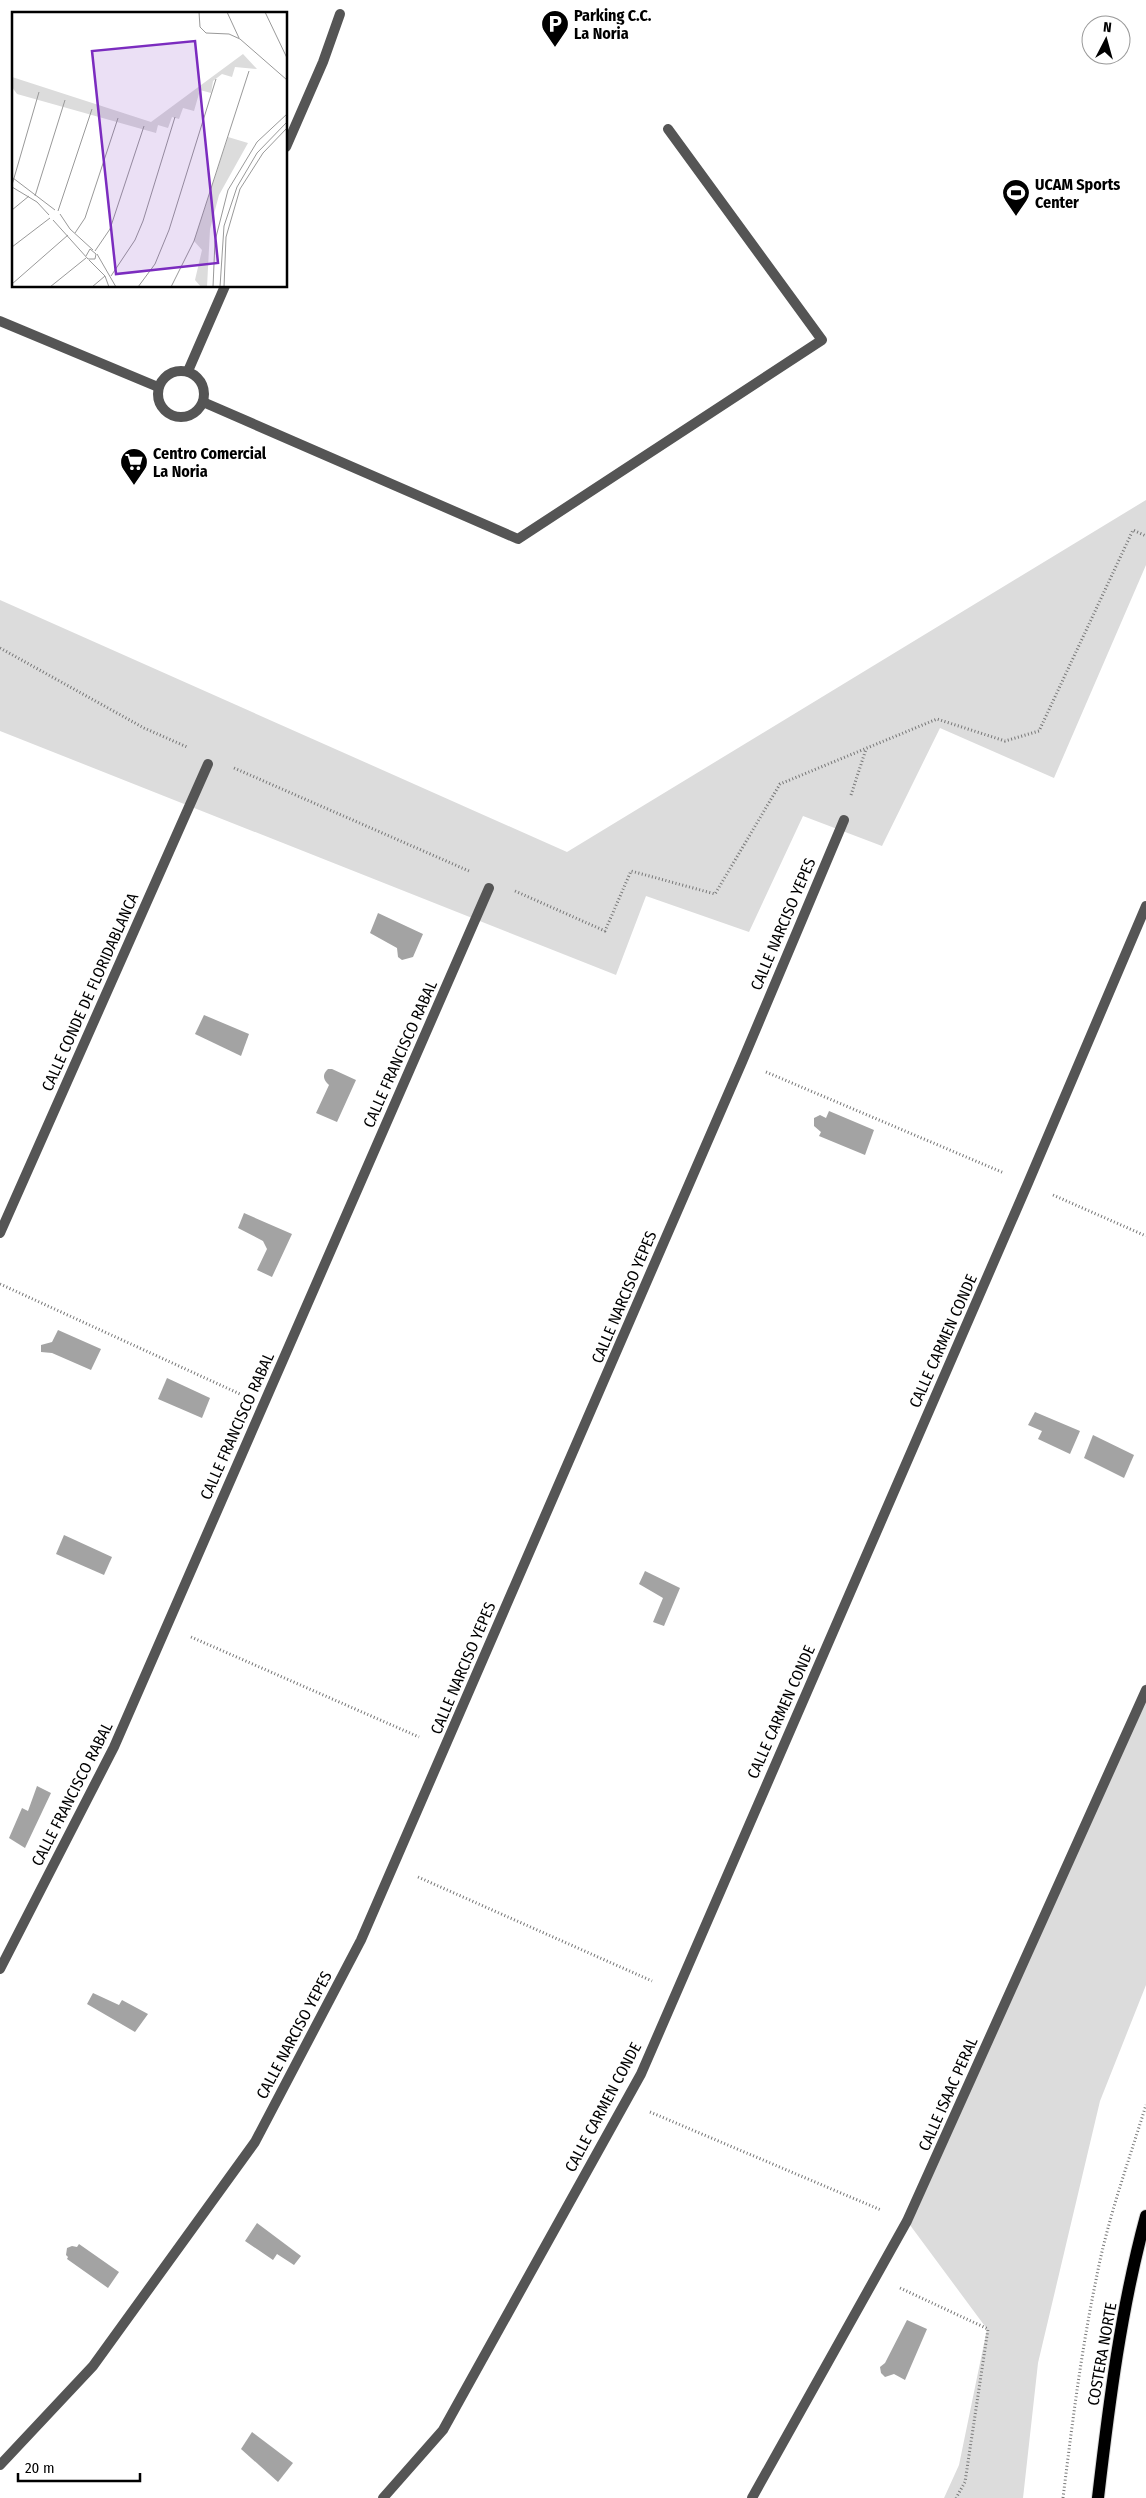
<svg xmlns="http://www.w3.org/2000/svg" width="1146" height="2498" viewBox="0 0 1146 2498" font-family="'Fira Sans Condensed',sans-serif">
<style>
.green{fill:#dcdcdc}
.water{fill:#a3a3a3}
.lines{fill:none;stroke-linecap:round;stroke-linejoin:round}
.primary-casing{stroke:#dbdbdb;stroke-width:14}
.path{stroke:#777;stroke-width:3;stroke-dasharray:1 2.5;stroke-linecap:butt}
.street{stroke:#555;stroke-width:10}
.primary{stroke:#000;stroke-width:12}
.labels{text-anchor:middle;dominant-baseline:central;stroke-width:4;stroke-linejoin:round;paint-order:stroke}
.poi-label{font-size:16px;font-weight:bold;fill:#000;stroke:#fff;text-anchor:start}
.street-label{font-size:16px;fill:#000;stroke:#fff}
.inset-road{fill:none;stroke:#999;stroke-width:1}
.view{fill:#7b2cbf;fill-opacity:0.15;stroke:#7b2cbf;stroke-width:2.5}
.inset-edge{fill:none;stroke:#000;stroke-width:2.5}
</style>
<rect width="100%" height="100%" fill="#fff"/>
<g class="green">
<polygon points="1146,500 1146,565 1054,778 940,728 882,846 803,816 749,932 646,896 616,975 0,731 0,600 567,852"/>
<polygon points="1146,1683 1146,1985 1100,2101 1038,2363 1023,2498 944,2498 959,2465 987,2329 907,2221"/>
</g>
<g class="water">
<polygon points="378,913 423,934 413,957 402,960 398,957 397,948 370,933"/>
<polygon points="204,1015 249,1034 241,1056 195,1034"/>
<path d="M328,1069H332L356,1080L337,1122L316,1113L329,1085C323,1080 322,1074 328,1069Z"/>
<polygon points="829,1111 874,1130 865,1155 819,1136 821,1132 814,1126 814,1118 820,1115 826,1118"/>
<polygon points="244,1213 292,1234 272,1277 257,1270 267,1249 263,1241 238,1228"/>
<polygon points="58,1330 101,1349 91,1370 52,1353 41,1352 41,1345 52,1342"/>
<polygon points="167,1378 210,1398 202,1418 158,1399"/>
<polygon points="1035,1412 1080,1431 1070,1454 1038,1439 1042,1431 1028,1425"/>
<polygon points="1093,1435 1134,1455 1124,1478 1084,1458"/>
<polygon points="64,1535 112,1557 104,1575 56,1554"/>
<polygon points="645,1571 680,1588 664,1626 653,1622 663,1598 639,1584"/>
<polygon points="37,1786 51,1793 25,1848 9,1838 22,1808 28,1811"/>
<polygon points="93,1993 119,2005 122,2000 148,2014 135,2032 87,2004"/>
<polygon points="257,2223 301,2256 294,2265 277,2254 273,2260 245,2241"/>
<polygon points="79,2244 119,2272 108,2288 67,2259 68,2257 66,2255 67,2248 72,2246 77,2247"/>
<polygon points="907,2320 927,2329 905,2380 894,2374 885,2377 881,2373 880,2367 885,2363"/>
<polygon points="252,2432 293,2463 278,2482 241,2449"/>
</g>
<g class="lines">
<defs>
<path id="primary" d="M1098,2498C1109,2403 1121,2308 1146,2216"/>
</defs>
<use href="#primary" class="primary-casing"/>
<g class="path">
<polyline points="0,648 144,728 187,747"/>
<polyline points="234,768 469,871"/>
<polyline points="851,795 866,749"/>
<polyline points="515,891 605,931 631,871 715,894 780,784 937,719 1005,741 1039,731 1133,530 1146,536"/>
<polyline points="766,1072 1004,1173"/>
<polyline points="1053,1195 1146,1236"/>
<polyline points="0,1284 240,1394"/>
<polyline points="191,1637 419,1737"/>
<polyline points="418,1877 652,1981"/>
<polyline points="650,2112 881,2210"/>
<polyline points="900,2288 988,2329 965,2482 956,2498"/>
<path d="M1063,2498C1072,2425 1081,2352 1096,2280C1107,2221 1128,2163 1146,2105"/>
</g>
<g class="street">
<polyline points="286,147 323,62 340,14"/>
<polyline points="0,321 158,387"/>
<circle cx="181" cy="394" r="23"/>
<polyline points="188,371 225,286"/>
<polyline points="203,402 518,539 822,340 668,129"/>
<polyline points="0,1233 208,764"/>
<polyline points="0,1969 114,1747 489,888"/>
<polyline points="0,2465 93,2366 255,2142 361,1940 742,1062 844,820"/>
<polyline points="383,2498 443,2430 641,2074 1028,1183 1146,906"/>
<polyline points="752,2498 907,2221 1146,1690"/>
</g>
<use href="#primary" class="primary"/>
</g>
<defs>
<symbol id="parking-pin" viewBox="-11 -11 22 30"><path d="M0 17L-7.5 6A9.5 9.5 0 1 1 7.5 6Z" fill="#000" stroke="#fff"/><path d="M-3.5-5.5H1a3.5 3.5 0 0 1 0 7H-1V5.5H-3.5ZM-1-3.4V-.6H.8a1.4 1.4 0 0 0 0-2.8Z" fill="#fff"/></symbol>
<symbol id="stadium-pin" viewBox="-11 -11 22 30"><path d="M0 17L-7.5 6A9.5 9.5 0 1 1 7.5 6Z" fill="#000" stroke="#fff"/><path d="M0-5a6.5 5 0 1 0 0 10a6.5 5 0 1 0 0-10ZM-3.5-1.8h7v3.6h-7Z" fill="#fff"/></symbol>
<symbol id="supermarket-pin" viewBox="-11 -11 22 30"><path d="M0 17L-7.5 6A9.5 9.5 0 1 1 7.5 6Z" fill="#000" stroke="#fff"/><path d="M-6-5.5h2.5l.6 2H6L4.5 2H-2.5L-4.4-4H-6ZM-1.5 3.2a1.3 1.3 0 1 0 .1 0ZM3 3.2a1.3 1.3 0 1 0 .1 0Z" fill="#fff"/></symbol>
</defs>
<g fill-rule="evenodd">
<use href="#parking-pin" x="539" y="8" width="32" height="43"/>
<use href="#stadium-pin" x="1000" y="177" width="32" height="43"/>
<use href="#supermarket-pin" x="118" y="446" width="32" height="43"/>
</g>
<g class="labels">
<g class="poi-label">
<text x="574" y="15">Parking C.C.<tspan x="574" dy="18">La Noria</tspan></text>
<text x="1035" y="184">UCAM Sports<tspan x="1035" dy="18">Center</tspan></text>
<text x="153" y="453">Centro Comercial<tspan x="153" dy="18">La Noria</tspan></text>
</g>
<g class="street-label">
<text transform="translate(783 924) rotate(-67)">CALLE NARCISO YEPES</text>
<text transform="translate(90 992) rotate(-66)">CALLE CONDE DE FLORIDABLANCA</text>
<text transform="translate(400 1054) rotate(-66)">CALLE FRANCISCO RABAL</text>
<text transform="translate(624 1297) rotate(-67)">CALLE NARCISO YEPES</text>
<text transform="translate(943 1341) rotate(-66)">CALLE CARMEN CONDE</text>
<text transform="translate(237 1426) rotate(-66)">CALLE FRANCISCO RABAL</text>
<text transform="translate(463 1668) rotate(-67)">CALLE NARCISO YEPES</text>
<text transform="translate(781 1712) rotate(-66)">CALLE CARMEN CONDE</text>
<text transform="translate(72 1794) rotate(-63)">CALLE FRANCISCO RABAL</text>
<text transform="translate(294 2035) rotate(-62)">CALLE NARCISO YEPES</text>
<text transform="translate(948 2094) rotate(-66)">CALLE ISAAC PERAL</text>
<text transform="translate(603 2107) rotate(-62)">CALLE CARMEN CONDE</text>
<text transform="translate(1102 2354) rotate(-80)">COSTERA NORTE</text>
</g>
</g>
<g transform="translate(12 12)">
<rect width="275" height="275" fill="#fff"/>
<path d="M231,42L245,57L223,55L220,65L210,62L201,69L199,81L188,78L182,99L171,96L167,107L160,105L156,116L146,113L144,121L5,82L0,75V65L139,110ZM216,125L236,131L207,183L198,217L195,275H189L183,268L190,238L182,229Z" fill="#dcdcdc"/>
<path class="inset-road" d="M187,0L188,15L194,21L217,22L228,27L275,68M215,0L227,26M253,0L275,46M1,166L43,198M0,173L27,80M0,175L25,190L37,203M23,184L53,88M0,198L17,184M46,199L80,97M48,202L58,217L81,238M41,208L76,247H83L84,242L78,237L74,244M63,221L73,206L106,106M0,235L38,206M83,239L98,217L132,114M85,242L104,275M77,248L93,264L97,275M99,264L123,228L131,209L163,105M0,272L56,223M38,275L74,246M80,275L93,264M126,275L143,252L157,218L204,67M159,275L182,229L237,59M201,275L203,229L216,178L245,130L275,102M208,275L212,214L225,175L245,141L275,110M212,275L214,225L228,177L251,141L275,116"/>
<path class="view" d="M183,29L206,251L104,262L80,39Z"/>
<rect width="275" height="275" class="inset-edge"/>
</g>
<g transform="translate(1106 40) rotate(6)"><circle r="24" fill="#ffffff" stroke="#999999"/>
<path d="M0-4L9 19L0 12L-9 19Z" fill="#000000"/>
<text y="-8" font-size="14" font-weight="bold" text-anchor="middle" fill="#000000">N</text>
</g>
<path d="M18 2473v8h122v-8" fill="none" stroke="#000000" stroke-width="2.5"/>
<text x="25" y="2473" font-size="15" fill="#000000" stroke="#ffffff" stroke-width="4" paint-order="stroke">20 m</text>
</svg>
